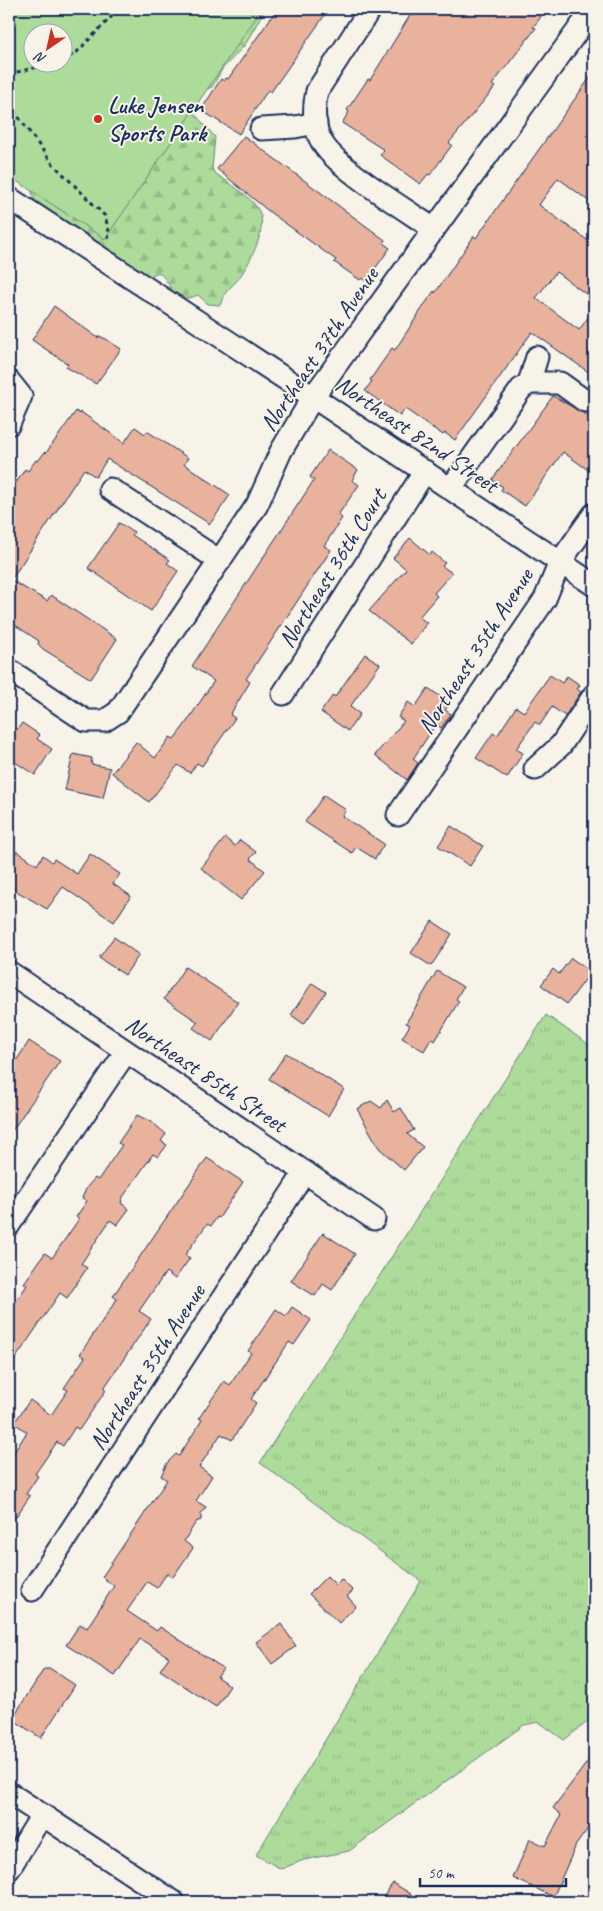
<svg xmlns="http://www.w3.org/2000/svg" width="603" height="1911" viewBox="0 0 603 1911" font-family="Caveat,sans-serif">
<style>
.grass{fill:url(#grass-tufts);stroke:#64857c}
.forest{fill:url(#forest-firs);stroke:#64857c;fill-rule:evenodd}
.park{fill:#addb9a;stroke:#64857c;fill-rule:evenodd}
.building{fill:#e8b29c;stroke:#1b2f5e}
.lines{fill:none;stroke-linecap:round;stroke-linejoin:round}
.minor-casing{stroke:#1b2f5e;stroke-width:25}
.path{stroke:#1b2f5e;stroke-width:3;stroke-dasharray:4 4;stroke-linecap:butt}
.minor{stroke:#f7f3e8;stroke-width:21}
.poi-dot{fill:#c8321e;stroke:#f7f3e8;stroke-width:2}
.labels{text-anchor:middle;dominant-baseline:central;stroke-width:4;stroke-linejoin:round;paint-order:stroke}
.poi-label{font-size:24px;font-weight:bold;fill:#1b2f5e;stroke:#f7f3e8;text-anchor:start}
.street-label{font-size:24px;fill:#1b2f5e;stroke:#f7f3e8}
</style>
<defs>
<pattern id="grass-tufts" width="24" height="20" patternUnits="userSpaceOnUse" patternTransform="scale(1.25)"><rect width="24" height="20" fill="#addb9a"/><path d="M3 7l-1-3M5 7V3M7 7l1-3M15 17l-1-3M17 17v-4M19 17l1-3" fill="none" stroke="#94bc87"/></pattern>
<pattern id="forest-firs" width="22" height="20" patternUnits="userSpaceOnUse" patternTransform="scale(1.25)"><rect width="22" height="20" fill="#addb9a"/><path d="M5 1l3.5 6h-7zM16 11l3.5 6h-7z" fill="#94bc87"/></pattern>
</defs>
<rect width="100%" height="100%" fill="#f7f3e8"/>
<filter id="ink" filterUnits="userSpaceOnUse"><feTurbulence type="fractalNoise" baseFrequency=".02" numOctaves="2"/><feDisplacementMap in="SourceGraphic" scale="10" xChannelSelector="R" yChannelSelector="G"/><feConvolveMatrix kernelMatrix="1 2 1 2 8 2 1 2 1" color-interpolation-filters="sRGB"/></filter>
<g filter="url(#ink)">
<polygon class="grass" points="546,1015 594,1048 594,1717 564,1740 539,1722 524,1725 349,1851 304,1860 281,1869 256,1855 421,1581 260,1463"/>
<path class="forest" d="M9,9H265L245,45L223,68L212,87L202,91L190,103L193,112L215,137L212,169L216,174C229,183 252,197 259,211C268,228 251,260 241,275C237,282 231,286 226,292C223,297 224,301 220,305L208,304L198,295C170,307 174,283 158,272L149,277L37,207L31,189ZM32,32H62V62H32Z"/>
<path class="park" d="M9,9H262L105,239L9,176ZM32,32H62V62H32Z"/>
<g class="building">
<polygon points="277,9 329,9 271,92 268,90 239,134 204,112 206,109 203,107 221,79 224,81 226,78 228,79"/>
<polygon points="414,9 530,9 541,17 533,27 536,28 492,85 495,87 449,143 452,145 430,175 428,174 420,184 380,155 384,150 342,123 349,112 347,110 368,79 370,80"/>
<polygon points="594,72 594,205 558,178 539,205 594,245 594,300 556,272 536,298 579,330 594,309 594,376 532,332 455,440 445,433 443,435 405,409 400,416 365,391 372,381 370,380 392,348 395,350 425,304 434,291 435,293 474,236 476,238"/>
<polygon points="244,136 385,240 383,243 390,248 366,281 362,278 360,280 334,262 336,260 271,213 217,169"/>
<polygon points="54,306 98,338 99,336 106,339 121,349 96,384 66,367 68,364 32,340"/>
<polygon points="553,396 594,419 594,461 588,470 563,452 525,506 501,490 503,487 492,480"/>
<polygon points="76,411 80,414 81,412 124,443 135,427 145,434 147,431 188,458 184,464 230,495 210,524 107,459 96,477 84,469 11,580 47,601 51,595 117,639 91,679 43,649 38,644 39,641 9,621 9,494 25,469 28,471 36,460 38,461 45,452 46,453"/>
<polygon points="328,450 358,470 352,480 359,485 338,515 342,518 324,546 331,550 246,679 250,682 230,715 235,718 202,766 197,763 190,773 178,765 149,802 112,773 136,742 155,758 170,737 174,739 184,726 214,681 192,666 314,480 310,477"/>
<polygon points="119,523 134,532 132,535 170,560 167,563 178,571 151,611 88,568"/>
<polygon points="410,538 430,555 432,552 445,563 442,566 452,573 434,593 437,596 419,617 427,623 411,644 369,611 406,569 393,558"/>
<polygon points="365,654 380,664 350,707 360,714 348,731 321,712 333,695 335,697"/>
<polygon points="550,675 562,683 567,676 580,685 577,689 581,692 565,716 552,707 540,725 535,722 516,749 523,753 507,778 476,758 493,733 497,736 516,707 524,712"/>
<polygon points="428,688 450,703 445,710 451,714 441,728 436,724 413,759 418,763 407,780 375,755 404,721 398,717 408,702 415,707"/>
<polygon points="22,723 40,735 37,739 52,749 35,775 9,758 9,724 17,730"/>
<polygon points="73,754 92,758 91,764 110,768 103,798 65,790"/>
<polygon points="324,795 346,810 342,816 384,844 375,859 356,847 352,853 305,822"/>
<polygon points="451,826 483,846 470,866 438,846"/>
<polygon points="225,838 235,846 240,840 256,852 250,859 265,871 241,900 201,868"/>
<polygon points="17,851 37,865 43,855 52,862 54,859 77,874 90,854 120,874 113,884 131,896 114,922 63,887 47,909 13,889 15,887 9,882 9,863"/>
<polygon points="432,921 452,934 431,966 411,953"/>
<polygon points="114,937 139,955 125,975 99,958"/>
<polygon points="571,958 591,972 567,1004 541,985 553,969 559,974"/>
<polygon points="185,967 238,1002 212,1041 193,1028 198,1022 164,999"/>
<polygon points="437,971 463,987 456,999 459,1001 435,1041 431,1039 424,1051 402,1038 410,1025 406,1023"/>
<polygon points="312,983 326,992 304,1024 291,1015"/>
<polygon points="29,1041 60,1061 9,1135 9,1072"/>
<polygon points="286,1053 344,1089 328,1116 269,1079"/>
<polygon points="387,1100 394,1112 401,1108 414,1130 407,1134 423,1147 404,1170 379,1148 357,1109 371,1101 381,1108"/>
<polygon points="137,1115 153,1123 166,1134 161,1141 167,1145 158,1157 153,1154 123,1197 121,1203 129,1209 117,1225 110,1220 81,1264 87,1268 67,1298 60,1293 9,1368 9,1312 27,1285 24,1283 45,1253 52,1258 79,1219 76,1217 87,1201 82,1198 87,1187 95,1178 98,1180 122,1145 118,1143"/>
<polygon points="207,1158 243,1182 219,1218 217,1217 211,1226 207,1224 185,1255 190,1258 175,1279 166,1272 139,1311 151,1319 104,1388 106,1390 79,1430 75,1427 63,1446 57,1442 35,1474 38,1476 26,1494 30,1496 9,1527 9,1460 27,1432 14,1423 30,1400 51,1415 68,1390 64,1388 85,1357 80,1354 117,1299 113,1296"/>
<polygon points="323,1233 355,1254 332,1290 323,1284 315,1296 291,1281"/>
<polygon points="292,1307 311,1320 294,1345 289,1342 251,1399 256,1403 232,1440 221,1434 199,1467 212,1476 196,1501 206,1507 201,1514 201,1520 196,1522 184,1541 193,1548 173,1577 167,1573 157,1588 147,1582 127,1611 157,1631 160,1627 223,1668 217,1677 230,1686 216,1707 160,1670 169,1657 140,1639 115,1676 66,1645 80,1624 87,1628 114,1586 102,1577 167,1480 161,1476 167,1463 176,1454 179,1456 202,1420 199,1418 224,1381 230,1385 251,1353 248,1351 276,1309 286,1316"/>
<polygon points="327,1576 336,1585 341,1579 353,1591 347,1596 356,1606 339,1623 309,1594"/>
<polygon points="281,1624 296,1646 272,1664 256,1642"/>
<polygon points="44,1669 51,1669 75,1685 41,1738 12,1719"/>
<polygon points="594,1753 594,1820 576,1845 555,1893 552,1896 513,1878 530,1839 545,1846 561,1815 553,1808"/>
<polygon points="393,1883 424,1902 380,1902"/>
</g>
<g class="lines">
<defs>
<g id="minor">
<path d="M370,9L317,91C313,109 313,128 323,144C340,170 406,210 434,229"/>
<polyline points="261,129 295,127 316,123"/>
<polyline points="9,198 313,397 594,585"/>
<polyline points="537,357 529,383 560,383 585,401"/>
<polyline points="9,381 21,396 9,424"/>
<polyline points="451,488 521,389 529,383"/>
<polyline points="110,489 220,561"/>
<polyline points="9,670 86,721 104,721 118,712 257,505 281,451 313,397 591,12"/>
<polyline points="283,694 425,471"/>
<polyline points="535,769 561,745 594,695"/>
<polyline points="398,815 545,599 560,562 594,514"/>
<polyline points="9,972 374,1219"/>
<polyline points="9,1225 126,1052"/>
<polyline points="32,1590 305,1172"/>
<polyline points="9,1793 174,1902"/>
<polyline points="9,1869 42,1815"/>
</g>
</defs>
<use href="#minor" class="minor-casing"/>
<g class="path">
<polyline points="62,60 76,53 119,9"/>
<polyline points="9,74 59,62"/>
<polyline points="9,104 52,163 105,216 109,232 108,239"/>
</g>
<use href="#minor" class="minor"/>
</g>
</g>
<circle class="poi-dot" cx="98" cy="119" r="5"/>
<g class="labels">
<g class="poi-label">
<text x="108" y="105">Luke Jensen<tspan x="108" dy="28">Sports Park</tspan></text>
</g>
<g class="street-label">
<text transform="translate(319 349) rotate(-56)">Northeast 37th Avenue</text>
<text transform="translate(417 434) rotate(34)">Northeast 82nd Street</text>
<text transform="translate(332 568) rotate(-58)">Northeast 36th Court</text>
<text transform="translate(475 651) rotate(-57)">Northeast 35th Avenue</text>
<text transform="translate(206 1074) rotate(34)">Northeast 85th Street</text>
<text transform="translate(147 1367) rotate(-57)">Northeast 35th Avenue</text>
</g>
</g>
<rect width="603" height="1911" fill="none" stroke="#f7f3e8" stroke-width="30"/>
<rect x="15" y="15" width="573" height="1881" fill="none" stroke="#1b2f5e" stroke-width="2" filter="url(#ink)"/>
<g transform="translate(48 48) rotate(214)"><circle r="24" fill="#f7f3e8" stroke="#9fa5b1"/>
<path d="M0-4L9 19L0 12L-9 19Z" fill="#c8321e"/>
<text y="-8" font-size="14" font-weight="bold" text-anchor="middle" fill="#1b2f5e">N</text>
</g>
<path d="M420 1878v8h146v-8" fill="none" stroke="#1b2f5e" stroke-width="2.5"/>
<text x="428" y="1878" font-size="15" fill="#1b2f5e" stroke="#f7f3e8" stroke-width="4" paint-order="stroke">50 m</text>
</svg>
